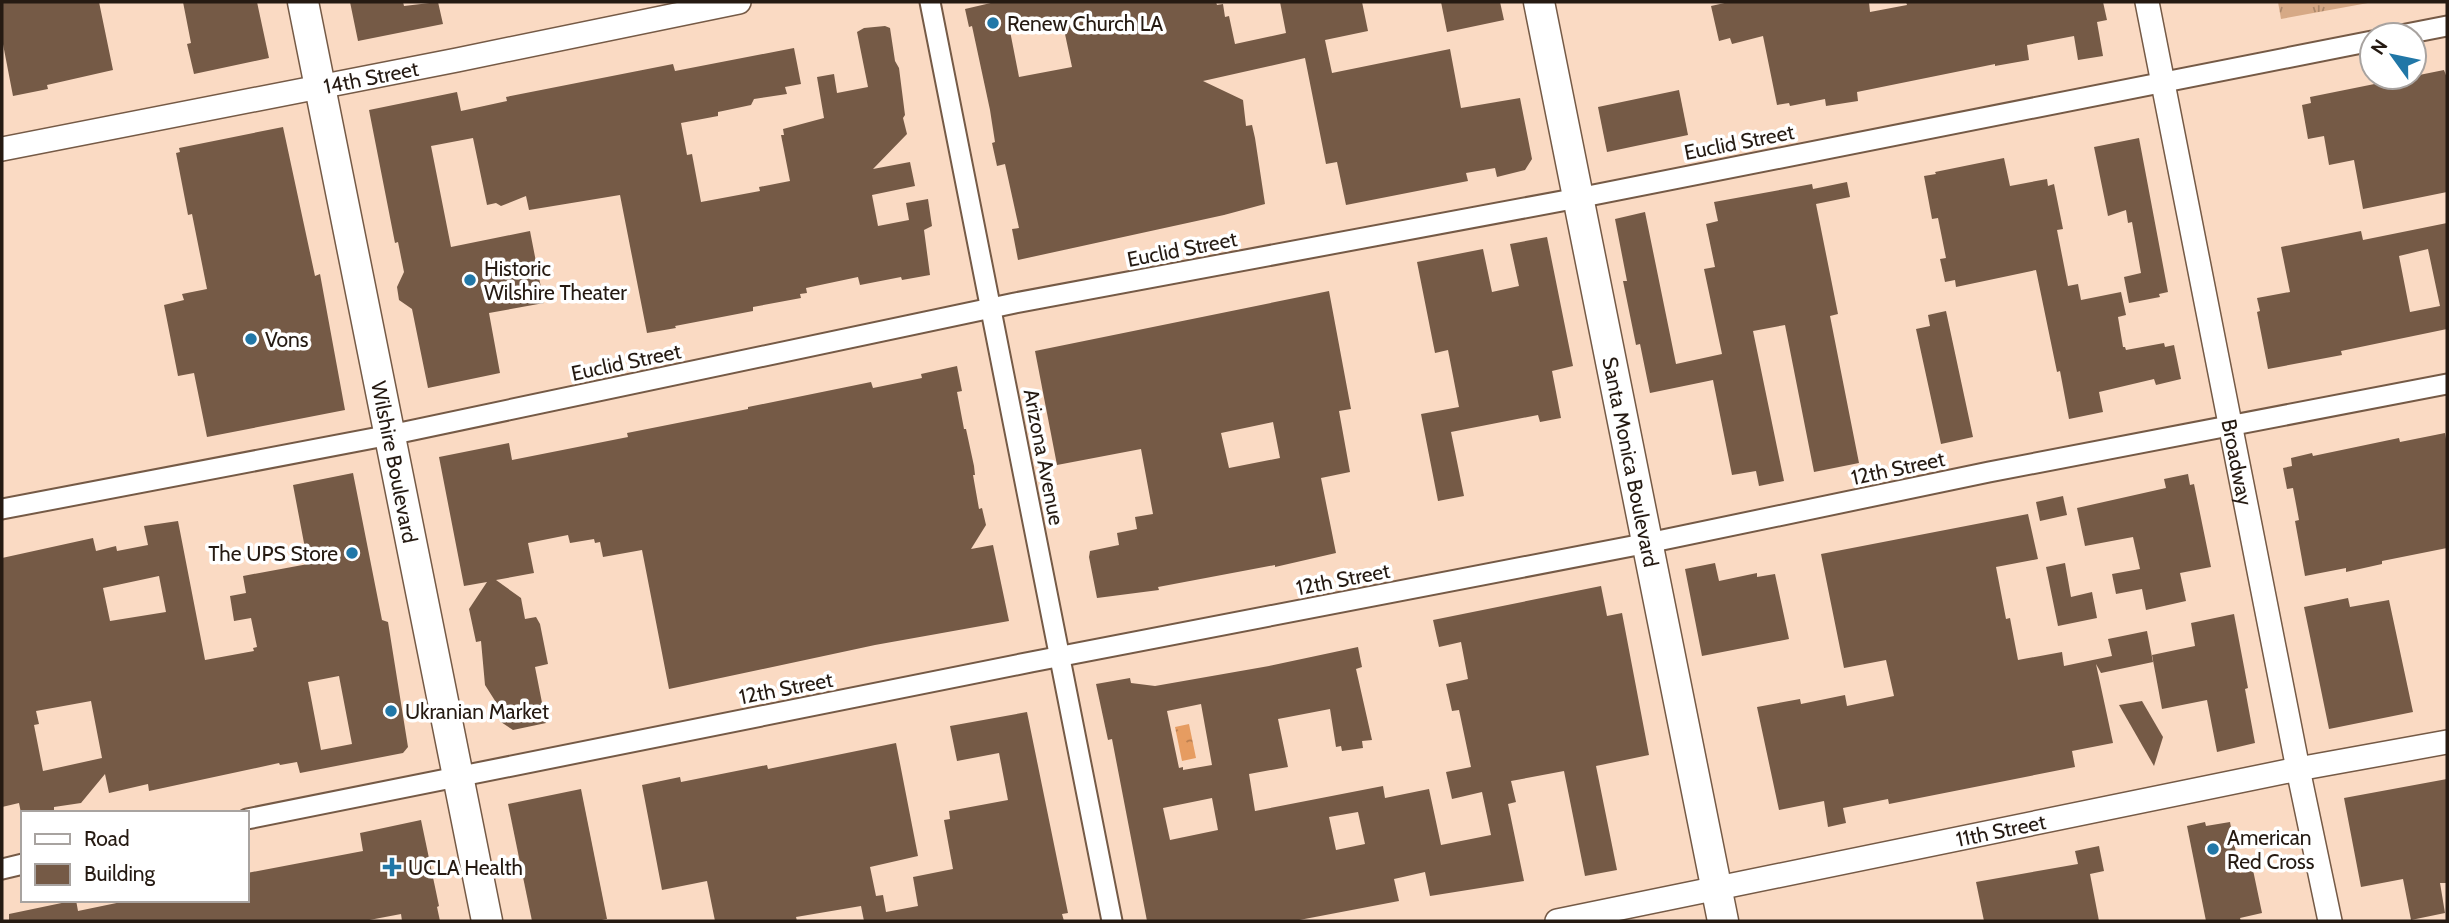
<svg xmlns="http://www.w3.org/2000/svg" width="2449" height="923" viewBox="0 0 2449 923" font-family="Cabin,sans-serif">
<style>
.park{fill:url(#park-tufts)}
.water{fill:url(#water-ripples)}
.building{fill:#755a46;fill-rule:evenodd}
.lines{fill:none;stroke-linecap:round;stroke-linejoin:round}
.minor-casing{stroke:#755a46;stroke-width:23}
.tertiary-casing{stroke:#755a46;stroke-width:26}
.primary-casing{stroke:#755a46;stroke-width:33}
.minor{stroke:#fff;stroke-width:19}
.tertiary{stroke:#fff;stroke-width:23}
.primary{stroke:#fff;stroke-width:30}
.poi-dot{fill:#2177a7;stroke:#fff;stroke-width:2.5}
.labels{text-anchor:middle;dominant-baseline:central;stroke-width:7;stroke-linejoin:round;paint-order:stroke}
.poi-label{font-size:21px;fill:#251a12;stroke:#fff;text-anchor:start}
.street-label{font-size:21px;fill:#251a12;stroke:#fff}
</style>
<defs>
<pattern id="park-tufts" width="24" height="20" patternUnits="userSpaceOnUse" patternTransform="scale(1.75)"><rect width="24" height="20" fill="#d6a986"/><path d="M3 7l-1-3M5 7V3M7 7l1-3M15 17l-1-3M17 17v-4M19 17l1-3" fill="none" stroke="#ad896c"/></pattern>
<pattern id="water-ripples" width="26" height="14" patternUnits="userSpaceOnUse" patternTransform="scale(1.75)"><rect width="26" height="14" fill="#e69c61"/><path d="M2 4q2-2 4 0t4 0M15 11q2-2 4 0t4 0" fill="none" stroke="#ba7e4f"/></pattern>
</defs>
<rect width="100%" height="100%" fill="#fadac3"/>
<polygon class="park" points="2278,2 2368,2 2368,3 2281,19"/>
<polygon class="water" points="1189,724 1196,758 1182,761 1175,727"/>
<g class="building">
<polygon points="2,2 99,2 113,70 47,85 48,89 13,96 2,39"/>
<polygon points="183,2 257,2 269,58 194,74 187,44 191,43"/>
<polygon points="350,2 403,2 404,6 438,2 443,24 358,41"/>
<path d="M995,2H1216L1217,5L1223,4L1225,17L1229,16L1235,44L1286,33L1280,2H1362L1368,31L1325,40L1332,73L1450,49L1461,108L1520,98L1532,159L1525,170L1497,177L1495,168L1466,173L1468,181L1346,205L1337,162L1326,164L1305,58L1203,81L1243,100L1246,126L1252,125L1255,138L1265,204L1224,215L1018,260L1012,229L1019,228L1005,164L997,166L992,143L995,142L990,110L972,26L969,27L965,9ZM1062,20L1072,67L1019,77L1010,31Z"/>
<polygon points="1441,2 1500,2 1504,20 1447,32"/>
<polygon points="1729,2 1869,2 1870,12 1907,5 1906,2 2103,2 2107,20 2097,22 2103,56 2078,60 2074,36 2027,45 2029,60 1995,66 1995,64 1857,92 1858,101 1826,106 1825,99 1790,106 1789,103 1777,105 1763,36 1732,44 1730,38 1719,41 1711,6"/>
<polygon points="885,26 890,28 895,61 899,68 905,115 903,118 907,134 873,169 910,162 915,186 872,195 878,226 909,220 906,203 928,199 932,226 924,230 930,275 902,280 901,277 860,285 858,277 806,288 807,293 800,294 801,298 753,307 753,311 675,326 676,328 647,333 620,195 529,210 526,196 501,206 496,203 487,205 473,138 431,146 451,247 530,231 544,303 489,313 500,373 428,388 412,309 399,300 397,287 404,272 398,242 395,243 369,110 457,92 461,111 507,101 506,97 673,64 675,71 794,48 801,84 785,87 787,94 754,99 751,105 718,112 718,116 681,123 687,155 692,154 701,202 760,191 759,187 790,181 781,135 784,135 783,129 824,118 817,77 834,74 837,93 868,87 857,32 864,28"/>
<polygon points="2444,70 2447,78 2447,192 2363,209 2354,160 2329,165 2324,136 2308,139 2302,105 2311,103 2310,97"/>
<polygon points="1679,90 1688,135 1607,152 1598,107"/>
<polygon points="283,127 315,276 320,274 345,410 207,437 194,373 178,376 164,305 184,300 182,294 207,289 192,214 188,215 176,153 180,152 179,148"/>
<polygon points="2139,138 2168,292 2159,294 2160,297 2129,303 2124,277 2141,273 2132,222 2128,223 2126,210 2108,216 2094,147"/>
<polygon points="2004,158 2010,186 2047,179 2048,186 2054,184 2063,229 2057,230 2068,286 2078,284 2081,300 2121,292 2126,315 2118,317 2123,347 2125,347 2126,350 2164,343 2165,347 2174,345 2181,379 2156,385 2154,379 2099,392 2103,412 2069,419 2060,371 2057,372 2036,270 1956,287 1955,280 1945,282 1940,259 1946,258 1938,218 1932,219 1924,176 1936,174 1935,172"/>
<polygon points="1847,182 1850,197 1816,204 1838,314 1830,316 1859,463 1814,472 1785,325 1753,331 1784,481 1759,486 1756,471 1732,475 1713,380 1650,393 1640,344 1636,345 1623,281 1627,281 1615,219 1645,212 1676,364 1722,354 1704,269 1715,267 1706,224 1718,221 1714,202 1812,184 1813,189"/>
<path d="M2447,223V329L2341,351L2342,355L2268,369L2257,312L2260,311L2257,298L2290,292L2281,247L2361,231L2363,240ZM2428,249L2440,306L2410,312L2399,256Z"/>
<polygon points="1547,237 1573,366 1552,371 1561,418 1540,422 1538,415 1451,432 1464,496 1438,501 1421,414 1459,407 1448,350 1435,353 1417,262 1483,249 1492,292 1519,286 1510,244"/>
<path d="M1329,291L1351,409L1339,411L1350,472L1321,478L1336,553L1275,567V565L1158,587L1159,590L1097,598L1089,557L1090,551L1119,545L1117,533L1137,529L1135,517L1153,514L1141,449L1057,465L1035,351ZM1273,422L1280,458L1229,468L1221,433Z"/>
<polygon points="1946,311 1973,437 1941,444 1916,329 1930,326 1928,315"/>
<polygon points="957,366 962,391 957,392 964,429 966,429 974,466 975,475 973,475 979,509 982,508 986,525 971,549 993,545 1009,621 875,645 669,689 642,550 603,557 600,542 595,543 594,539 570,543 568,535 528,543 534,573 496,580 521,598 525,619 536,617 540,624 548,664 535,667 546,723 513,730 501,722 499,707 485,685 481,641 476,642 469,609 487,582 464,586 439,457 509,443 512,460 628,437 627,433 748,409 748,407 871,382 873,388 922,378 921,374"/>
<polygon points="2445,433 2447,445 2447,548 2382,561 2382,564 2346,572 2346,568 2305,576 2295,521 2299,520 2293,488 2287,489 2283,468 2292,466 2291,458 2312,453 2313,456 2399,438 2400,442"/>
<path d="M353,473L382,620L388,622L408,747L403,753L300,773L297,762L280,765L279,763L149,791L148,784L109,793L105,774L81,803L54,807V810L39,813H21L19,803L2,807V558L93,538L96,551L116,546L117,551L148,545L144,526L178,521L205,660L254,651L253,648L257,647L251,618L234,621L230,596L246,593L243,576L308,564L293,485ZM159,576L166,612L110,621L103,588ZM339,676L352,744L321,750L308,682ZM91,701L102,758L43,771L34,725L39,724L36,711Z"/>
<polygon points="2188,474 2190,485 2194,484 2211,567 2180,573 2186,601 2146,610 2142,589 2116,594 2112,574 2140,569 2133,537 2085,546 2077,508 2166,488 2164,479"/>
<polygon points="2063,496 2067,515 2040,521 2036,502"/>
<polygon points="2028,514 2038,559 1996,567 2006,619 2010,618 2018,660 2062,652 2064,666 2112,656 2108,639 2147,631 2153,662 2101,673 2096,664 2113,743 2072,751 2075,767 1889,804 1888,799 1843,808 1846,823 1828,827 1824,801 1779,810 1757,707 1800,699 1801,704 1845,695 1847,706 1894,696 1886,660 1844,668 1821,554"/>
<polygon points="1715,563 1719,581 1757,573 1757,577 1775,574 1789,639 1702,656 1685,569"/>
<polygon points="2065,563 2071,597 2092,592 2097,618 2058,626 2046,567"/>
<path d="M1601,586L1607,616L1622,613L1649,755L1596,766L1617,870L1585,876L1564,771L1511,781L1516,802L1508,804L1524,881L1430,896L1425,872L1394,879L1399,901L1294,921H1147L1112,739L1108,740L1096,684L1130,678L1131,683L1155,686L1269,666L1358,647L1362,667L1356,669L1372,740L1362,741L1363,748L1342,751L1341,746L1336,747L1330,709L1278,719L1288,767L1249,774L1255,811L1383,786L1385,798L1429,789L1441,845L1491,835L1482,792L1452,799L1446,772L1471,767L1459,710L1452,711L1446,684L1468,679L1461,642L1439,647L1433,620ZM1201,704L1212,765L1183,770V767L1179,768L1167,711ZM1212,798L1218,830L1170,840L1163,808ZM1358,812L1365,844L1336,850L1329,817Z"/>
<polygon points="2348,598 2350,607 2389,600 2413,712 2329,729 2304,607"/>
<polygon points="2234,614 2248,688 2245,689 2255,743 2217,752 2207,700 2162,709 2152,655 2195,646 2191,623"/>
<polygon points="2142,701 2163,737 2154,766 2119,705"/>
<polygon points="1027,712 1068,913 1062,914 1064,921 864,921 861,906 796,917 797,921 715,921 707,881 662,890 642,785 680,777 681,782 767,765 768,769 896,743 918,856 870,867 876,896 883,895 886,912 918,906 913,877 953,869 944,820 950,819 949,811 1008,800 999,753 957,761 950,726"/>
<polygon points="2447,779 2447,883 2440,883 2445,913 2411,920 2403,879 2361,887 2344,798"/>
<polygon points="581,789 607,919 596,921 532,921 508,804"/>
<polygon points="421,820 439,906 437,907 440,921 402,921 401,914 364,921 9,921 9,914 76,900 78,911 131,900 247,900 247,873 363,851 360,833"/>
<polygon points="2205,822 2206,826 2230,822 2240,873 2253,870 2262,913 2240,918 2241,921 2206,921 2187,826"/>
<polygon points="2099,846 2104,871 2090,874 2099,921 1984,921 1976,882 2078,864 2075,851"/>
</g>
<g class="lines">
<defs>
<g id="minor">
<polyline points="930,2 1112,921"/>
<polyline points="2401,35 2447,26"/>
<polyline points="2,509 390,435 1015,303 1578,198 2372,41"/>
<polyline points="247,819 1031,662 1648,543 1989,472 2447,384"/>
<polyline points="2,869 23,864"/>
</g>
<g id="tertiary">
<path id="s1" d="M2147,2L2298,769L2330,921"/>
<path id="s2" d="M2,149L457,60L739,2"/>
<path id="s3" d="M1557,921L2298,769L2447,742"/>
</g>
<g id="primary">
<path id="s4" d="M303,2L487,921"/>
<path id="s5" d="M1539,2L1723,921"/>
</g>
</defs>
<use href="#minor" class="minor-casing"/>
<use href="#tertiary" class="tertiary-casing"/>
<use href="#primary" class="primary-casing"/>
<use href="#minor" class="minor"/>
<use href="#tertiary" class="tertiary"/>
<use href="#primary" class="primary"/>
</g>
<g class="poi-dot">
<circle cx="993" cy="23" r="7"/>
<circle cx="470" cy="280" r="7"/>
<circle cx="251" cy="339" r="7"/>
<circle cx="352" cy="553" r="7"/>
<circle cx="391" cy="711" r="7"/>
<circle cx="2213" cy="849" r="7"/>
<path d="M388.5 856.5h7v7h7v7h-7v7h-7v-7h-7v-7h7z"/>
</g>
<g class="labels">
<g class="poi-label">
<text x="1007" y="23">Renew Church LA</text>
<text x="484" y="268">Historic<tspan x="484" dy="24">Wilshire Theater</tspan></text>
<text x="265" y="339">Vons</text>
<text x="338" y="553" text-anchor="end">The UPS Store</text>
<text x="405" y="711">Ukranian Market</text>
<text x="2227" y="837">American<tspan x="2227" dy="24">Red Cross</tspan></text>
<text x="408" y="867">UCLA Health</text>
</g>
<g class="street-label">
<text stroke="none"><textPath href="#s2" startOffset="376">14th Street</textPath></text>
<text transform="translate(1739 142) rotate(-11)">Euclid Street</text>
<text transform="translate(1182 249) rotate(-11)">Euclid Street</text>
<text transform="translate(626 362) rotate(-12)">Euclid Street</text>
<text transform="translate(1044 457) rotate(79)">Arizona Avenue</text>
<text stroke="none"><textPath href="#s1" startOffset="469">Broadway</textPath></text>
<text stroke="none"><textPath href="#s4" startOffset="469">Wilshire Boulevard</textPath></text>
<text stroke="none"><textPath href="#s5" startOffset="469">Santa Monica Boulevard</textPath></text>
<text transform="translate(1898 468) rotate(-12)">12th Street</text>
<text transform="translate(1343 579) rotate(-11)">12th Street</text>
<text transform="translate(786 688) rotate(-11)">12th Street</text>
<text stroke="none"><textPath href="#s3" startOffset="453">11th Street</textPath></text>
</g>
</g>
<rect width="2449" height="923" fill="none" stroke="#251a12" stroke-width="7"/>
<rect x="21" y="811" width="228" height="91" fill="#ffffff" stroke="#a8a3a0" stroke-width="2"/>
<rect x="35" y="834" width="35" height="10" fill="#ffffff" stroke="#a8a3a0" stroke-width="2"/>
<text x="84" y="846" font-size="21" fill="#251a12">Road</text>
<rect x="35" y="864" width="35" height="21" fill="#755a46" stroke="#a8a3a0" stroke-width="2"/>
<text x="84" y="881" font-size="21" fill="#251a12">Building</text>
<g transform="translate(2393 56) rotate(303)"><circle r="33" fill="#ffffff" stroke="#a8a3a0" stroke-width="2"/>
<path d="M0-5L12 26L0 18L-12 26Z" fill="#2177a7"/>
<text y="-10" font-size="19" font-weight="bold" text-anchor="middle" fill="#251a12">N</text>
</g>
</svg>
